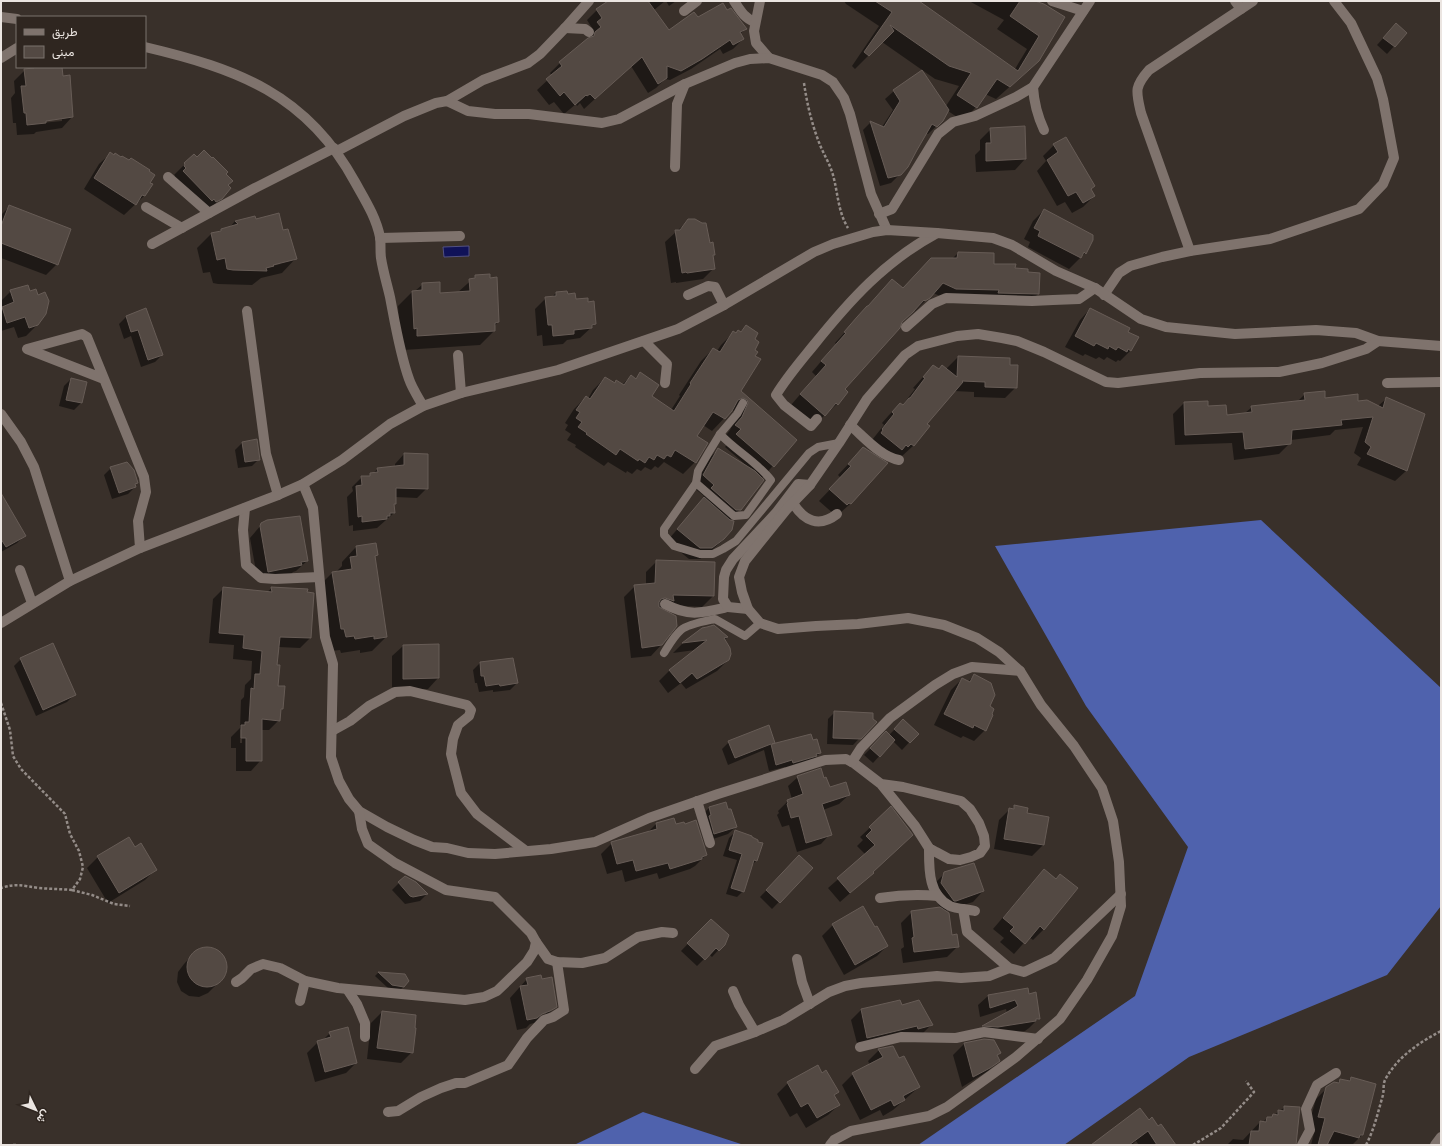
<svg xmlns="http://www.w3.org/2000/svg" width="1442" height="1146" viewBox="0 0 1442 1146" font-family="Karla,Vazirmatn,sans-serif">
<style>
.forest{fill:#4f62ad}
.water{fill:#101258;stroke:#525181}
.shadow{fill:#0007;fill-rule:evenodd}
.building{fill:#534943;stroke:#675c56}
.lines{fill:none;stroke-linecap:round;stroke-linejoin:round}
.path{stroke:#948c88;stroke-width:2.5;stroke-dasharray:3 2;stroke-linecap:butt}
.service{stroke:#7f736d;stroke-width:8}
.minor{stroke:#7f736d;stroke-width:10}
</style>
<rect width="100%" height="100%" fill="#39302a"/>
<g class="forest">
<polygon points="1261,520 1441,688 1441,906 1387,975 1189,1057 1064,1145 918,1145 1135,996 1188,847 1086,706 995,546"/>
<polygon points="643,1112 744,1145 574,1145"/>
</g>
<polygon class="water" points="469,246 469,256 444,257 443,247"/>
<g class="shadow">
<polygon points="610,1 665,1 654,10 669,31 698,19 727,12 746,28 740,34 743,39 733,49 723,54 720,49 691,69 670,80 665,79 656,88 648,93 631,66 584,109 580,103 577,106 576,104 564,114 554,102 549,105 537,90 552,76 550,73 560,63 591,38 587,32 592,28 587,20 597,10"/>
<polygon points="666,1 676,1 669,6"/>
<polygon points="844,1 917,1 1015,69 1027,49 997,29 1004,20 969,1 1034,1 1064,17 1024,74 996,99 985,94 976,107 963,121 948,111 942,121 928,134 926,133 900,174 891,183 880,186 863,130 871,122 882,127 893,110 885,99 894,91 921,72 946,106 959,86 935,79 882,42 855,69 852,66 879,26 846,4"/>
<polygon points="1396,24 1406,33 1387,54 1377,45"/>
<path d="M30,67H61L62,77L72,117L62,128L36,132L34,134L17,135L16,123H13L11,98L15,93L14,81L25,70H27ZM62,119V121L41,123V121Z"/>
<polygon points="991,129 1025,159 1015,170 976,172 975,155 980,150 980,140"/>
<polygon points="1054,145 1094,196 1083,207 1072,213 1065,202 1057,206 1037,171 1046,161 1043,156"/>
<polygon points="110,154 151,185 144,196 124,215 84,189 99,164"/>
<polygon points="194,155 197,158 212,160 224,174 227,186 221,198 210,209 174,177 175,175 174,175"/>
<polygon points="9,207 57,264 46,275 1,258 1,215"/>
<polygon points="1044,210 1085,253 1069,269 1028,247 1030,242 1024,239 1033,221"/>
<path d="M254,217L255,220L283,231L296,258L282,273L261,278L252,285L218,284L213,283L210,272L203,273L197,248L211,234L230,227L235,221ZM280,262V264L269,267Z"/>
<polygon points="689,220 709,244 714,254 712,257 714,268 703,279 676,283 676,282 671,283 665,242"/>
<polygon points="958,253 993,264 1014,269 1038,294 1028,304 945,298 933,293 915,311 914,310 900,323 844,389 847,392 837,404 814,425 791,405 816,376 812,372 836,344 835,343 892,280 903,289 952,259"/>
<polygon points="476,276 498,322 494,327 494,331 480,345 403,350 400,343 398,306 412,292 415,291 423,284 440,294 457,293"/>
<polygon points="11,291 37,325 26,336 18,338 14,327 1,331 1,301"/>
<polygon points="556,293 567,295 575,300 588,303 595,324 580,338 567,340 563,344 543,346 542,335 537,336 535,309 546,298 552,297"/>
<polygon points="1090,309 1127,332 1131,350 1120,361 1118,360 1116,362 1107,357 1104,360 1099,357 1096,359 1085,354 1083,356 1065,347 1080,320"/>
<polygon points="146,310 162,355 155,362 141,367 131,336 124,339 119,324 126,317"/>
<polygon points="746,327 754,339 753,350 740,391 796,440 761,479 740,509 729,521 724,539 712,550 700,559 689,559 667,541 702,501 701,500 704,496 693,487 707,460 718,450 746,467 747,466 725,447 730,441 724,438 730,430 737,416 736,412 732,410 712,431 703,425 696,436 695,462 683,474 664,462 658,468 655,466 651,470 645,467 641,471 637,469 632,474 627,471 626,473 608,462 604,466 575,447 576,445 567,440 571,434 565,430 568,425 565,423 574,409 586,397 588,399 593,390 605,378 614,384 622,385 631,376 635,379 641,374 651,396 671,410 680,396 679,395 701,361 713,349 717,351 721,345 733,333 735,334 740,332"/>
<polygon points="958,357 1016,387 1005,398 974,397 974,392 954,391 926,424 928,426 913,446 902,456 900,455 897,457 872,440 884,425 882,423 889,415 900,404 902,406 905,402 915,389 913,388 933,366 938,370 947,370 947,368"/>
<polygon points="71,379 81,403 74,410 59,406 64,386"/>
<polygon points="1305,394 1324,399 1378,406 1386,399 1406,471 1395,481 1357,465 1361,458 1354,453 1363,427 1335,430 1330,435 1291,440 1290,443 1279,454 1234,460 1232,443 1175,445 1173,414 1184,403 1207,407 1226,416 1245,413 1252,407 1297,402"/>
<polygon points="242,443 259,459 252,466 238,468 235,450"/>
<polygon points="404,454 427,488 417,498 395,497 393,505 394,513 377,528 353,531 353,525 349,526 347,497 353,491 352,487 362,477 368,477 378,469 395,467 395,464"/>
<polygon points="853,459 886,463 850,504 839,514 835,515 819,501 841,478 838,475"/>
<polygon points="111,468 137,483 135,485 135,487 128,494 112,499 104,475"/>
<polygon points="1,503 24,536 17,543 1,552"/>
<polygon points="262,524 307,561 296,571 293,572 290,575 258,582 250,538"/>
<polygon points="356,547 377,555 374,557 386,637 372,651 360,653 360,650 341,653 340,650 331,651 318,587 332,573 336,572 342,566 342,562"/>
<polygon points="657,561 713,596 702,607 669,605 663,611 662,644 651,656 631,658 624,597 635,586 646,585 646,572"/>
<path d="M224,588L267,592L272,588L310,638L300,648L278,647L276,666L277,687L282,709L280,711L279,720L269,730H261V760L251,771H236V748H231V737L240,728L241,700L244,697L245,685L251,679L252,661L233,659L234,645L209,643L213,599ZM242,728V743H240V730Z"/>
<polygon points="714,626 727,638 724,640 728,660 717,671 686,689 681,683 668,693 659,681 670,670 695,650 673,653 682,644 702,629"/>
<polygon points="403,646 438,678 428,689 392,689 392,656"/>
<polygon points="21,659 74,695 67,702 36,716 14,666"/>
<polygon points="480,663 517,683 510,690 493,692 493,690 479,692 477,683 475,683 473,670"/>
<polygon points="974,675 988,707 985,730 974,741 963,736 961,738 934,725 951,690 962,679 968,682"/>
<polygon points="835,712 872,719 875,722 853,745 827,744 828,719"/>
<polygon points="903,721 917,734 902,750 893,741 873,763 864,755 886,733 889,735"/>
<polygon points="812,741 820,753 813,760 786,770 785,767 769,771 764,750 728,765 722,749 729,742 774,742 772,745"/>
<polygon points="798,777 823,779 829,788 849,795 839,804 823,810 830,834 821,844 797,852 789,825 782,827 777,815 779,813 778,811 788,801 792,799 788,786"/>
<polygon points="725,803 736,827 728,834 707,841 702,815 709,808"/>
<polygon points="1015,807 1026,813 1048,817 1043,845 1032,856 994,849 999,820 1010,809 1012,809"/>
<polygon points="891,808 873,873 840,902 828,888 866,855 857,846 863,840 860,837"/>
<polygon points="673,819 675,825 706,855 695,866 690,869 659,879 657,873 625,882 622,870 607,874 601,854 612,843 647,833 656,824"/>
<polygon points="735,832 762,844 756,861 752,865 743,891 737,897 726,894 737,860 723,856 729,838"/>
<polygon points="129,838 135,848 155,870 145,880 108,903 87,868 98,857"/>
<polygon points="799,856 812,868 772,909 760,897"/>
<polygon points="1044,870 1044,929 1033,940 1029,937 1014,954 1000,942 1004,938 993,929 1034,881"/>
<polygon points="945,873 983,891 973,902 945,911 951,936 958,946 947,957 903,963 901,949 904,947 901,923 912,912 941,908 931,894 934,884"/>
<polygon points="416,882 427,894 420,901 405,904 392,890 399,883"/>
<polygon points="711,920 724,944 712,957 709,954 697,966 681,951"/>
<polygon points="833,925 875,928 887,946 877,956 844,975 822,936"/>
<polygon points="204,948 214,949 222,955 226,964 225,974 219,982 208,993 199,997 189,996 181,991 177,982 178,972 184,964 195,952"/>
<polygon points="378,973 404,975 403,987 400,990 388,988 375,976"/>
<path d="M527,979L556,1006L545,1017L538,1022L530,1024L526,1028L517,1030L510,998ZM546,1012V1014L537,1017Z"/>
<polygon points="1027,989 1039,1018 1029,1028 1025,1031 988,1037 974,1035 982,1027 1007,1013 1006,1009 980,1017 978,1005 988,996"/>
<polygon points="900,1001 901,1006 932,1024 922,1034 858,1047 851,1020 861,1010"/>
<polygon points="382,1012 412,1052 401,1063 367,1059 371,1023"/>
<polygon points="330,1033 356,1063 346,1073 315,1082 307,1053 318,1042 322,1041"/>
<polygon points="984,1040 1000,1053 997,1056 999,1060 988,1071 962,1087 953,1055 964,1044"/>
<polygon points="879,1050 899,1060 919,1087 893,1110 883,1116 880,1110 860,1120 842,1085 853,1074 870,1065 868,1061"/>
<polygon points="822,1074 837,1092 834,1096 839,1105 828,1115 806,1128 797,1113 790,1117 777,1094 788,1083"/>
<polygon points="1351,1078 1362,1135 1352,1145 1336,1145 1327,1143 1326,1145 1311,1145 1315,1129 1308,1127 1316,1099 1327,1088 1337,1083 1340,1080 1347,1082"/>
<polygon points="1285,1107 1295,1145 1227,1145 1233,1139 1243,1140 1260,1122 1263,1122 1267,1118 1270,1118"/>
<polygon points="1140,1110 1161,1145 1139,1145 1136,1141 1132,1145 1092,1145"/>
</g>
<g class="building">
<polygon points="608,1 648,1 669,30 694,12 698,17 723,3 727,10 731,8 747,29 740,32 744,39 733,45 730,40 702,59 681,71 667,66 667,78 658,84 642,57 595,99 590,94 587,96 586,95 575,105 564,92 560,96 546,79 562,66 559,62 588,38 594,36 595,32 601,27 597,22 602,18 596,9"/>
<polygon points="875,1 919,1 1018,71 1039,36 1010,16 1020,1 1035,1 1044,4 1065,17 1039,61 1010,87 997,79 977,108 957,95 971,73 949,66 890,25 894,31 869,56 864,52 892,12"/>
<polygon points="1396,23 1407,33 1395,47 1383,38"/>
<polygon points="33,67 62,67 63,76 70,75 73,117 46,121 46,123 27,125 26,113 24,113 21,86 26,86 24,69 34,68"/>
<polygon points="922,70 949,110 943,121 937,127 932,124 917,150 908,167 901,175 888,178 870,121 884,127 900,101 893,90"/>
<polygon points="1025,126 1026,159 986,161 986,143 991,143 990,128"/>
<polygon points="1066,137 1095,186 1091,189 1095,196 1083,203 1076,192 1068,196 1047,160 1058,152 1053,144"/>
<polygon points="204,150 212,158 213,157 228,172 226,174 233,181 228,185 231,188 222,199 216,202 214,199 212,201 183,171 186,168 184,166 185,164 184,163 194,154 197,157"/>
<polygon points="110,152 114,155 115,153 121,157 122,156 129,160 131,158 150,170 149,171 155,175 150,183 153,184 145,196 142,195 136,205 94,178"/>
<polygon points="9,205 71,229 58,265 1,243 1,226"/>
<polygon points="1044,209 1093,235 1093,240 1086,254 1084,252 1081,258 1038,236 1040,231 1034,228"/>
<polygon points="279,213 283,230 288,229 297,259 273,265 274,266 266,268 267,271 233,270 227,269 225,258 217,260 211,233 221,231 221,229 238,224 235,221 255,216 256,219"/>
<polygon points="688,219 695,219 702,223 706,223 710,243 713,242 715,255 713,255 715,269 687,273 686,272 682,273 675,230 680,230"/>
<polygon points="958,252 994,253 994,264 1016,264 1015,268 1028,269 1028,272 1040,273 1039,294 998,293 999,290 956,289 943,283 930,298 925,301 924,300 913,312 902,322 900,328 845,389 848,392 838,405 836,403 825,416 800,394 826,365 821,361 846,333 844,332 857,317 867,306 868,306 892,279 903,288 931,258 957,258"/>
<polygon points="490,274 490,278 497,277 499,322 495,323 495,331 417,336 417,328 414,329 412,291 422,290 422,283 440,282 440,293 470,291 469,279 475,278 475,275"/>
<polygon points="28,285 30,291 36,289 38,295 45,292 49,301 46,314 38,325 29,328 25,317 7,323 2,307 14,302 10,290"/>
<polygon points="567,291 568,294 575,293 576,299 588,298 588,302 594,301 596,324 592,325 592,328 574,330 574,334 553,336 552,325 548,325 545,297 556,296 556,292"/>
<polygon points="146,308 163,355 148,360 138,330 131,332 126,316"/>
<polygon points="1090,308 1130,328 1128,332 1139,337 1131,351 1128,349 1127,352 1118,347 1116,350 1109,346 1108,349 1096,343 1094,346 1075,336"/>
<polygon points="746,325 758,333 755,339 759,342 755,350 758,352 755,356 761,359 741,391 797,440 774,467 736,434 741,429 735,425 742,417 748,403 747,400 743,398 738,400 732,411 725,419 713,412 697,436 708,443 696,463 675,450 671,457 667,455 664,459 657,455 654,460 649,457 645,463 639,459 638,461 620,449 616,455 586,434 587,433 578,427 582,422 576,418 580,412 576,410 586,396 590,399 605,377 615,383 616,380 624,385 631,375 636,379 640,372 659,385 652,396 674,411 691,384 690,383 713,348 720,352 733,331 736,333 738,330 741,332"/>
<polygon points="958,356 1010,358 1010,365 1018,365 1017,388 985,387 985,382 962,381 963,382 927,424 930,426 914,446 911,444 908,447 906,445 902,450 881,433 883,430 882,429 894,414 892,412 900,403 903,405 909,398 910,398 925,378 923,377 933,365 939,369 942,365 957,377"/>
<polygon points="71,378 87,382 82,403 66,400"/>
<polygon points="1325,391 1325,398 1358,394 1358,401 1367,400 1383,408 1386,397 1425,414 1407,471 1367,454 1371,447 1365,442 1373,417 1341,420 1342,425 1292,430 1291,444 1245,449 1243,432 1185,435 1184,402 1208,401 1208,406 1226,405 1227,415 1252,412 1251,406 1305,400 1304,393"/>
<polygon points="257,439 260,460 245,462 242,442"/>
<polygon points="863,447 888,463 851,504 849,503 847,505 829,489 851,466 848,464"/>
<polygon points="718,448 755,471 764,480 741,510 736,510 711,488 714,485 703,475"/>
<polygon points="404,453 428,454 428,489 396,488 396,504 394,504 395,513 390,513 390,516 387,516 387,519 362,522 362,516 358,517 356,486 362,485 361,476 370,476 370,473 378,472 377,468 404,465"/>
<polygon points="127,462 134,470 138,483 135,484 136,487 119,493 110,467"/>
<polygon points="1,493 26,536 6,547 1,539"/>
<polygon points="704,497 730,520 734,521 732,530 724,539 712,548 700,548 677,529"/>
<polygon points="300,516 308,561 301,562 302,565 268,572 260,526 261,523 267,520"/>
<polygon points="376,543 378,555 375,556 387,637 374,639 374,636 355,639 354,636 346,637 344,629 341,629 332,572 352,569 350,557 357,556 356,546"/>
<polygon points="656,560 715,562 714,596 673,595 674,601 665,598 661,599 659,602 659,607 676,616 677,626 662,645 642,648 634,585 655,583"/>
<polygon points="223,587 272,592 271,587 308,589 307,592 314,593 311,638 280,637 277,665 280,665 278,686 285,686 283,709 281,709 280,721 262,719 262,761 246,761 246,738 241,738 241,725 245,725 245,722 249,722 251,688 254,689 255,674 260,674 262,651 243,648 244,635 219,633"/>
<polygon points="714,625 728,637 724,638 730,648 731,654 729,660 697,679 692,673 680,683 669,670 707,640 682,643 702,628 707,627"/>
<polygon points="53,643 76,695 43,710 20,658"/>
<polygon points="439,644 439,678 403,679 403,645"/>
<polygon points="513,658 518,683 500,686 499,684 486,686 484,676 481,676 480,662"/>
<polygon points="974,674 991,683 995,695 990,706 994,709 992,714 993,715 986,731 974,725 973,728 944,714 962,678 970,682"/>
<polygon points="834,711 873,713 873,719 877,722 861,739 833,738"/>
<polygon points="903,719 919,734 910,743 894,729"/>
<polygon points="769,725 775,743 772,744 811,734 813,740 817,739 821,753 816,754 817,756 793,763 792,760 776,765 771,744 735,758 728,741"/>
<polygon points="886,731 895,740 880,757 870,748"/>
<polygon points="821,768 824,778 826,777 830,787 846,782 850,795 822,804 832,835 806,843 799,816 791,818 787,804 788,803 787,800 803,794 797,776"/>
<polygon points="726,802 728,809 731,809 737,827 714,834 709,816 711,815 709,807"/>
<polygon points="1014,805 1028,808 1027,813 1049,817 1044,845 1004,839 1009,808 1014,809"/>
<polygon points="891,806 913,835 873,872 874,873 850,893 837,878 875,845 866,836 872,830 869,827"/>
<polygon points="674,818 676,824 684,822 685,824 696,820 707,855 702,857 702,859 670,869 668,863 636,871 633,860 617,864 611,842 657,829 656,823"/>
<polygon points="735,830 752,836 752,837 758,840 758,842 763,843 757,861 754,860 744,892 731,888 742,854 729,850"/>
<polygon points="129,837 135,847 141,843 157,870 119,893 97,856"/>
<polygon points="799,855 813,868 780,903 766,890"/>
<polygon points="974,863 984,891 956,901 954,901 941,883 944,872"/>
<polygon points="1044,869 1056,879 1060,874 1078,888 1044,930 1040,926 1025,944 1010,931 1014,927 1003,918"/>
<polygon points="405,876 416,882 428,894 413,897 410,896 398,882"/>
<polygon points="863,906 875,927 877,926 888,946 855,965 832,924"/>
<polygon points="940,907 949,913 952,935 957,934 959,947 914,952 912,938 914,937 911,911"/>
<polygon points="711,919 729,935 725,945 719,951 716,948 705,960 687,943"/>
<circle cx="207" cy="967" r="20"/>
<polygon points="378,972 405,974 409,981 404,987 392,985"/>
<polygon points="541,975 542,979 552,977 557,1007 550,1011 542,1014 537,1018 527,1020 520,986 528,985 526,978"/>
<polygon points="1028,988 1029,994 1036,992 1040,1019 1036,1019 1036,1021 998,1027 982,1026 1018,1006 1015,1000 990,1008 988,995"/>
<polygon points="900,1000 902,1005 919,1000 933,1025 918,1029 917,1026 867,1038 861,1009"/>
<polygon points="382,1011 416,1015 415,1028 416,1028 413,1053 377,1048"/>
<polygon points="348,1027 357,1063 325,1072 317,1041 331,1037 329,1032"/>
<polygon points="984,1039 994,1040 1001,1053 997,1055 1000,1061 990,1068 973,1077 964,1043"/>
<polygon points="893,1046 899,1058 904,1056 920,1087 903,1096 905,1100 894,1106 891,1100 871,1110 852,1073 883,1057 878,1049"/>
<polygon points="818,1065 822,1073 826,1070 839,1092 834,1095 840,1105 817,1118 808,1103 801,1107 787,1082"/>
<polygon points="1351,1077 1376,1084 1363,1135 1360,1135 1359,1138 1334,1131 1327,1145 1318,1145 1325,1118 1318,1117 1326,1087 1334,1082 1339,1083 1340,1079 1350,1081"/>
<polygon points="1284,1106 1300,1107 1296,1145 1249,1145 1251,1131 1259,1131 1260,1121 1266,1122 1267,1117 1272,1117 1273,1114 1278,1115 1278,1110 1284,1111"/>
<polygon points="1140,1108 1149,1120 1152,1117 1158,1126 1161,1124 1176,1145 1157,1145 1148,1131 1129,1145 1091,1145"/>
</g>
<g class="lines">
<g class="path">
<path d="M804,83C807,104 812,125 820,145C824,155 830,164 833,175C838,193 838,212 848,228"/>
<path d="M1,703L10,730L13,756L21,769L65,814L70,834L79,851L83,867L80,879L72,890C61,889 50,889 39,888C24,886 16,883 1,888"/>
<polyline points="72,890 92,895 114,904 130,906"/>
<polyline points="13,1145 16,1145"/>
<polyline points="1193,1145 1221,1128 1254,1092 1246,1081"/>
<path d="M1366,1145C1374,1130 1378,1112 1383,1095C1384,1090 1383,1084 1385,1080C1397,1057 1420,1042 1441,1031"/>
</g>
<g class="service">
<polyline points="743,403 737,414 720,434 709,452 698,471 696,483 664,529 664,535 674,546 700,554 713,554 723,549 736,541 809,453 818,447 839,443"/>
<path d="M696,483L734,516L746,515L771,480C757,462 736,451 720,434"/>
<path d="M664,653C669,645 674,636 681,630C688,624 706,621 715,619L745,636L760,623"/>
</g>
<g class="minor">
<path d="M734,1C740,10 744,18 755,22"/>
<polyline points="760,1 754,31 756,43 769,58"/>
<polyline points="1052,1 1083,11"/>
<polyline points="1235,1 1241,9"/>
<polyline points="684,11 697,1"/>
<polyline points="1,17 17,19"/>
<polyline points="565,28 585,29 589,32"/>
<path d="M145,47C238,69 307,94 355,182C365,200 376,217 380,237C381,244 380,251 381,258C383,271 387,284 390,297C395,323 400,354 409,379C412,388 418,397 423,406"/>
<polyline points="1,58 17,48"/>
<path d="M1033,87C1034,103 1037,115 1044,130"/>
<polyline points="447,101 483,80 528,63 540,54 565,28 589,1"/>
<polyline points="337,151 404,116 436,103 447,101 468,111 495,114 529,114 602,123 619,119 685,84 735,63 750,59 769,58 822,75 833,82 844,98 850,114 871,194 887,230"/>
<polyline points="675,167 677,104 685,84"/>
<polyline points="168,177 209,213"/>
<polyline points="146,207 182,228"/>
<polyline points="879,214 892,209 938,134 953,122 975,116 1016,97 1033,87 1090,1"/>
<polyline points="380,238 460,236"/>
<polyline points="152,244 255,188 334,148"/>
<path d="M1190,251L1141,113C1136,91 1134,87 1149,70L1253,1"/>
<polyline points="688,295 708,286 715,287 724,305"/>
<polyline points="1104,295 1119,273 1130,266 1162,257 1190,251 1270,239 1359,209 1383,184 1394,158 1383,99 1377,78 1351,23 1334,1"/>
<polyline points="247,311 266,454 278,495"/>
<polyline points="906,327 932,304 946,298 1032,301 1053,300 1079,299 1095,288"/>
<polyline points="644,341 667,364 665,383"/>
<polyline points="458,355 461,393"/>
<polyline points="104,379 27,349 82,334 87,337 144,477 146,492 138,521 140,548"/>
<polyline points="1387,383 1441,382"/>
<polyline points="1,414 21,442 34,467 70,581"/>
<path d="M817,419L811,426L784,405L776,395C787,377 800,362 813,346C850,300 885,261 937,233"/>
<path d="M850,425C864,437 881,457 899,460"/>
<polyline points="303,484 313,508 325,637 333,664 331,757 339,781 349,799 359,811 387,827 414,840 432,847 447,848 468,853 495,854 551,849 595,842 649,818 718,794 825,760 846,759 855,764 881,784 903,787 961,801 970,809 979,823 984,836 985,846 980,853 971,857 960,860 949,859 936,852 929,848 915,826 881,784"/>
<path d="M793,503C804,521 819,528 837,514"/>
<polyline points="245,508 243,530 246,565 261,578 275,579 319,577"/>
<polyline points="20,570 32,603"/>
<path d="M665,604C689,617 702,613 728,607"/>
<polyline points="748,609 728,607 723,599 724,577 726,570 733,559 776,513 798,484 810,485"/>
<polyline points="1,623 70,581 140,548 278,495 303,484 342,460 390,424 423,406 461,393 558,370 678,329 724,305 814,252 833,244 873,232 887,230 937,233 993,238 1012,245 1056,271 1095,288 1141,319 1166,327 1235,334 1316,330 1356,333 1378,341 1441,346"/>
<polyline points="332,731 350,721 369,706 395,692 410,691 467,705 471,710 469,716 458,725 453,739 451,754 461,793 477,814 526,851"/>
<polyline points="852,762 861,748 890,718 935,685 953,674 972,667 1020,671"/>
<polyline points="697,801 710,843"/>
<path d="M929,848C929,869 928,895 950,906C957,909 968,909 975,911"/>
<path d="M880,898C899,895 918,894 938,896"/>
<polyline points="963,909 967,932 1009,968 1024,972 1054,958 1121,894"/>
<polyline points="536,942 548,959 557,962 582,963 605,958 638,937 662,932 673,933"/>
<polyline points="797,959 802,982 810,1004"/>
<polyline points="236,982 242,978 251,969 263,964 280,968 305,981 338,988 465,1000 484,997 497,991 527,962 534,951 536,942 531,933 495,897 446,890 395,863 368,844 362,829 359,811"/>
<polyline points="347,989 357,1004 365,1023 365,1037"/>
<polyline points="733,991 739,1005 755,1032"/>
<polyline points="300,1001 305,981"/>
<polyline points="860,1047 901,1037 956,1038 984,1032 1038,1039"/>
<polyline points="695,1069 715,1046 755,1032 783,1020 829,992 845,986 861,983 916,978 937,976 961,978 989,976 1009,968"/>
<polyline points="388,1112 398,1111 421,1097 441,1088 456,1083 465,1083 508,1065 527,1038 544,1020 553,1017 564,1010 557,962"/>
<polyline points="830,1145 834,1140 851,1131 929,1116 947,1107 1016,1057 1060,1019 1087,980 1112,936 1121,906 1119,862 1113,821 1102,788 1074,746 1041,705 1020,671 999,652 977,638 944,625 908,618 858,624 816,626 778,629 760,623 748,609 742,592 739,577 745,561 786,510 810,485 839,443 867,399 905,355 918,346 957,336 978,334 1002,338 1017,341 1044,352 1106,382 1118,383 1200,373 1279,372 1322,363 1366,349 1378,341"/>
<polyline points="1302,1145 1310,1130 1306,1109 1317,1085 1336,1073"/>
<polyline points="1435,1145 1441,1137"/>
</g>
</g>
<rect width="1442" height="1146" fill="none" stroke="#ebe5e1" stroke-width="4"/>
<rect x="16" y="16" width="130" height="52" fill="#2f2620" stroke="#7a726d"/>
<rect x="24" y="29" width="20" height="6" fill="#7f736d" stroke="#7a726d"/>
<text x="52" y="36" font-size="12" fill="#ebe5e1">طريق</text>
<rect x="24" y="46" width="20" height="12" fill="#534943" stroke="#7a726d"/>
<text x="52" y="56" font-size="12" fill="#ebe5e1">مبنى</text>
<g transform="translate(36 1110) rotate(133)" stroke="#2f2620" stroke-width="3" paint-order="stroke">
<path d="M0-3L7 15L0 10L-7 15Z" fill="#ebe5e1"/>
<text y="-6" font-size="11" font-weight="bold" text-anchor="middle" fill="#ebe5e1">ش</text>
</g>
</svg>
